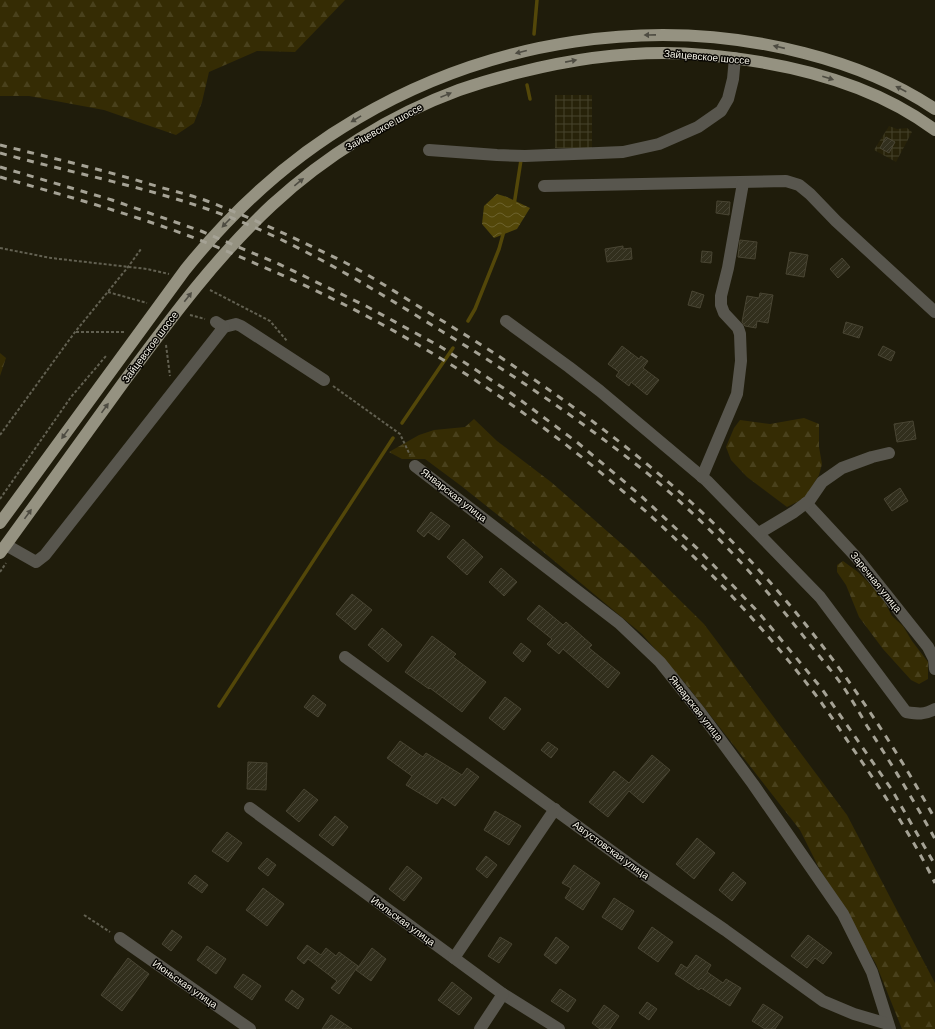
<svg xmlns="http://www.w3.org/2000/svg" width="935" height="1029" viewBox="0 0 935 1029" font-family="Helvetica,sans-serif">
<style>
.industrial{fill:url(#industrial-grid)}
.forest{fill:url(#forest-firs)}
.water{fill:url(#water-waves)}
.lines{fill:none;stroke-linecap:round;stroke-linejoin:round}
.stream{stroke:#534709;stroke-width:3.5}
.building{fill:url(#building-hatch);stroke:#494533}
.path{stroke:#626051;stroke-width:2;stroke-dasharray:3 2;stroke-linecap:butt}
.minor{stroke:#58564e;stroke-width:12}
.major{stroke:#959281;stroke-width:12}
.rail{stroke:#a5a295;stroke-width:3;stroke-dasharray:7 7;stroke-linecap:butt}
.oneway{fill:#4e4c42}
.labels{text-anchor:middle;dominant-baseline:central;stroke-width:3;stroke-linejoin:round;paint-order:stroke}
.street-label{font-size:10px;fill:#f5f3e8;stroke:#080602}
</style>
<defs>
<pattern id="industrial-grid" width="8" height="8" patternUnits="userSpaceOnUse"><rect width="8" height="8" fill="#272209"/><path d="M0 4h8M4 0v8" fill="none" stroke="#47432d"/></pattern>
<pattern id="forest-firs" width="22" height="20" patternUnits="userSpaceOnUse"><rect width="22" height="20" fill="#352c04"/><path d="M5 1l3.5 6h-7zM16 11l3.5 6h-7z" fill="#49411c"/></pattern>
<pattern id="water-waves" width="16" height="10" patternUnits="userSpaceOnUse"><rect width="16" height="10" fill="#534709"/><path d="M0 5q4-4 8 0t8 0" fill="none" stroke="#6c622d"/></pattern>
<pattern id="building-hatch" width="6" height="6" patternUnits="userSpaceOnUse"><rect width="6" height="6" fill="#322f1d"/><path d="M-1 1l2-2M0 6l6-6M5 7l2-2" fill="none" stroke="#464333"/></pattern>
</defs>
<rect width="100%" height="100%" fill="#1f1c0b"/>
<g class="industrial">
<rect x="555" y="95" width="37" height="53"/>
<polygon points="889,126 897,129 907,128 912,132 896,162 874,150"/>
</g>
<g class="forest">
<polygon points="0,0 345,0 295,52 257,51 209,72 202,102 194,123 176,135 104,110 29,96 0,96"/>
<polygon points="0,353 6,358 0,376"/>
<polygon points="804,418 819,424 819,447 822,464 819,475 805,498 787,507 747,477 731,460 726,447 734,428 740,420 770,424"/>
<polygon points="474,419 497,441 551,482 632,553 704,624 847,815 935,983 935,1029 902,1029 876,964 818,866 800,830 685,683 642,634 523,535 460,485 425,459 402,459 389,452 419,435 434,430 465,427"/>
<polygon points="843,561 858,572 867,581 883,599 892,616 903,626 912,641 928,662 928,679 919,684 911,680 883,649 859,617 846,585 837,572 837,565"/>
</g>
<polygon class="water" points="497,194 507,197 530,208 517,229 494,238 482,224 484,206"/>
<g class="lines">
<g class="stream">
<polyline points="534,34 537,0"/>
<polyline points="527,85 530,99"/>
<polyline points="514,205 521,160"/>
<polyline points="468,321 475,309 499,249 504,231"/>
<polyline points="402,423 453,348"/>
<polyline points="219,706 393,438"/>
</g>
</g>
<g class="building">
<polygon points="886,137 895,142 889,153 880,148"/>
<polygon points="717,201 730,202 729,215 716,213"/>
<polygon points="740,240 757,242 755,259 738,257"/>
<polygon points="623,246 623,249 631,248 632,259 607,262 605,249"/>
<polygon points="702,251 712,252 711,263 701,262"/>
<polygon points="790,252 808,255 804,277 786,274"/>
<polygon points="842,258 850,267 838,278 830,269"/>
<polygon points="692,291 704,295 700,308 688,305"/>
<polygon points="760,293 773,295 768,323 757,321 756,328 745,326 742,322 747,296 759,298"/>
<polygon points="846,322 863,327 859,338 843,333"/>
<polygon points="622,346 639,359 641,356 648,361 643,368 659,380 647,395 631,382 629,386 616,376 619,372 608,364"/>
<polygon points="883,346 895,352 891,361 878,355"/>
<polygon points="913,421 916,439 897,442 894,424"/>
<polygon points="900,488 908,501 892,511 884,499"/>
<polygon points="431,512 450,526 439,540 428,532 424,537 417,531"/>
<polygon points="463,539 483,557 467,575 447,557"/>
<polygon points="501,568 517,582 504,596 489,582"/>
<polygon points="352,594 372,610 355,630 336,614"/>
<polygon points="539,605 563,625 566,622 592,645 589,648 620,673 608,688 563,649 559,654 547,644 552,639 527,619"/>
<polygon points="382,628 402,645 388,662 368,645"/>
<polygon points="432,636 456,654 453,657 486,682 462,712 430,688 429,689 405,672"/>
<polygon points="521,643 531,651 523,662 513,653"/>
<polygon points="313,695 326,705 318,717 304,707"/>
<polygon points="505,697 521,709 504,730 489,718"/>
<polygon points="400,741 423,757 426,753 462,775 467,768 479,777 455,806 442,797 437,804 406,785 412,776 387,758"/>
<polygon points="548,742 558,749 551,758 541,750"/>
<polygon points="652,755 670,770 643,803 629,791 608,817 589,802 614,771 629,783"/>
<polygon points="248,762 267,763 266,790 247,789"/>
<polygon points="304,789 318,800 299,822 286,811"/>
<polygon points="495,811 521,826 509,845 484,830"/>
<polygon points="335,816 348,827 333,846 319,835"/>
<polygon points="227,832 242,843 228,862 212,851"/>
<polygon points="697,838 715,853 694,879 676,864"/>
<polygon points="486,856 497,865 487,878 476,869"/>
<polygon points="267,858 276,865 268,876 258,868"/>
<polygon points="574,865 600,883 583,910 565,898 571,888 562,883"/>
<polygon points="407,866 422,878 404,901 389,889"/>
<polygon points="733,872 746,883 732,901 719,890"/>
<polygon points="195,875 208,885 202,893 188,883"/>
<polygon points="263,888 284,904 267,926 246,910"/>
<polygon points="614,898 634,911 622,930 602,917"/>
<polygon points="652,927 673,942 658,962 638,948"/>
<polygon points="172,930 182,937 171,951 162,944"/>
<polygon points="808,935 832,953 823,964 815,958 807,968 791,956"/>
<polygon points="500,937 512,944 499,963 488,956"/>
<polygon points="556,937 569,947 556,964 544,955"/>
<polygon points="307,945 321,955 326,948 336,956 339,952 358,966 339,994 331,988 337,981 308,959 304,964 297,958"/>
<polygon points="207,946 226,959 216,974 197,960"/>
<polygon points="372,948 386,959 371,981 356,970"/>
<polygon points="696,955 711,965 707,972 723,983 726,979 741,988 730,1006 701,988 699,990 675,974 681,964 687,968"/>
<polygon points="128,958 149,974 122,1011 101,995"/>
<polygon points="243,974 261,986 252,1000 234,987"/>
<polygon points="452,982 472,998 459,1015 438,1000"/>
<polygon points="560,989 576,1000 568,1012 551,1001"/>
<polygon points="292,990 304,999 298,1009 285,1000"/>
<polygon points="647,1002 657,1009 649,1020 639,1013"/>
<polygon points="763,1004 783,1017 775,1029 765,1029 752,1021"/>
<polygon points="604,1005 619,1016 610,1029 600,1029 592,1023"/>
<polygon points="331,1015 352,1029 322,1029"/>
</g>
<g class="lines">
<g class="path">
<polyline points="0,248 51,258 147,269 169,274"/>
<polyline points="210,290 270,321 287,341"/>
<polyline points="108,292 147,303"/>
<polyline points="190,315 205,319"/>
<polyline points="76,332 126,332"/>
<polyline points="166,345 170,376"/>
<polyline points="333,386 400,434 410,455"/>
<polyline points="0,435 75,332 128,267 141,249"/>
<polyline points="0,499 71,397 106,356"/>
<polyline points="0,572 6,563"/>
<polyline points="84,915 110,932"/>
</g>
<g class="minor">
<polyline points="429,150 497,155 525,156 623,152 659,144 698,127 721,111 728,99 733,79 735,58"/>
<polyline points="544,186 786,181 799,185 810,194 836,221 935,312"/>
<path d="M506,321L569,367L600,391L707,481L820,597L906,712C918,714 924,715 935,709"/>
<polyline points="224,327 236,324 241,326 324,380"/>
<polyline points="415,466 619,623 660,662 700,712 753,784 843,914 872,972 890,1029"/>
<polyline points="702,477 737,394 741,361 740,334 738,328 724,313 721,305 721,296 728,268 743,183"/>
<polyline points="806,503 858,559 928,647 934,659 935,669"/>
<polyline points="759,533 794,512 806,503 809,501 822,482 842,468 872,457 889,453"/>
<polyline points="6,545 36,562 45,555 224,327 216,322"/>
<polyline points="345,657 639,871 725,930 823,1001 854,1014 888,1024"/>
<polyline points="250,808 503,994 559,1029"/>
<polyline points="120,938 250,1029"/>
<polyline points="454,958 555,809"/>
<polyline points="480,1029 503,994"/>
</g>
<g class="major">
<path d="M0,523L185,270C233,210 291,157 358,118C491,40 654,14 804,53C851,65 895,82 935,109"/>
<path d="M0,553C41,496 82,440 123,383C169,321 215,258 272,205C325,156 391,115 459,90C479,83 500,77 521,72C581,57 643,49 705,55C783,62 871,82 935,130"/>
</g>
<g class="rail">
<path d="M0,145C52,158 104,170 156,186C173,191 191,195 207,201C254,219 299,240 344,262C377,279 409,301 441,320C530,374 615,433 692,503C790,592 871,703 935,819"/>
<path d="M0,153C83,176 169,191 249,225C317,254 380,293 443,332C512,374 579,419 642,469C704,519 759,579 808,642C819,656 831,670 842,685C851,698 859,712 867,726C891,763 914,801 935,839"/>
<polyline points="0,167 112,200 201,231 281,265 366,306 441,347 511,393 578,443 639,494 701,552 759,613 822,689 892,790 935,865"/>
<path d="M0,177C66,196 132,214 197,239C223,249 249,261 275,272C486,364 674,511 815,694C827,710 838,727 849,743C880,788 911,834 935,883"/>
</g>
</g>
<defs><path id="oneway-solid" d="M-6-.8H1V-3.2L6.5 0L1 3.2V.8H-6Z"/></defs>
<g class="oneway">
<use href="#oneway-solid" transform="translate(650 35) rotate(179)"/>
<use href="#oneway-solid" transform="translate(779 47) rotate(-167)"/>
<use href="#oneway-solid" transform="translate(521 52) rotate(166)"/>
<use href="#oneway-solid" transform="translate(571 61) rotate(-11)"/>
<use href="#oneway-solid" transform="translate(828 78) rotate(18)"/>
<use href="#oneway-solid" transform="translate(901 89) rotate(-152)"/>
<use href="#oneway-solid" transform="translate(446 95) rotate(-22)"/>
<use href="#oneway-solid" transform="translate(356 119) rotate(149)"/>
<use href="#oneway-solid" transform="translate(299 182) rotate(-39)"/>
<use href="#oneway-solid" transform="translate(226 223) rotate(134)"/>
<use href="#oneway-solid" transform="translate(188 297) rotate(-52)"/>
<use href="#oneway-solid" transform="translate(105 408) rotate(-54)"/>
<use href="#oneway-solid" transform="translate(65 434) rotate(126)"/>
<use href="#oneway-solid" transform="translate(28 514) rotate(-54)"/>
</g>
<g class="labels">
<g class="street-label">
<text transform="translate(707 57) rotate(5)">Зайцевское шоссе</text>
<text transform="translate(384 127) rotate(-29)">Зайцевское шоссе</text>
<text transform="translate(150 347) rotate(-53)">Зайцевское шоссе</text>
<text transform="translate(454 495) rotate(38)">Январская улица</text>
<text transform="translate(876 582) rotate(51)">Заречная улица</text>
<text transform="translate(696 708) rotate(52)">Январская улица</text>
<text transform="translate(611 850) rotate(36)">Августовская улица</text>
<text transform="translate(403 921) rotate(36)">Июльская улица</text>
<text transform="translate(185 984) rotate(35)">Июньская улица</text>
</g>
</g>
</svg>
